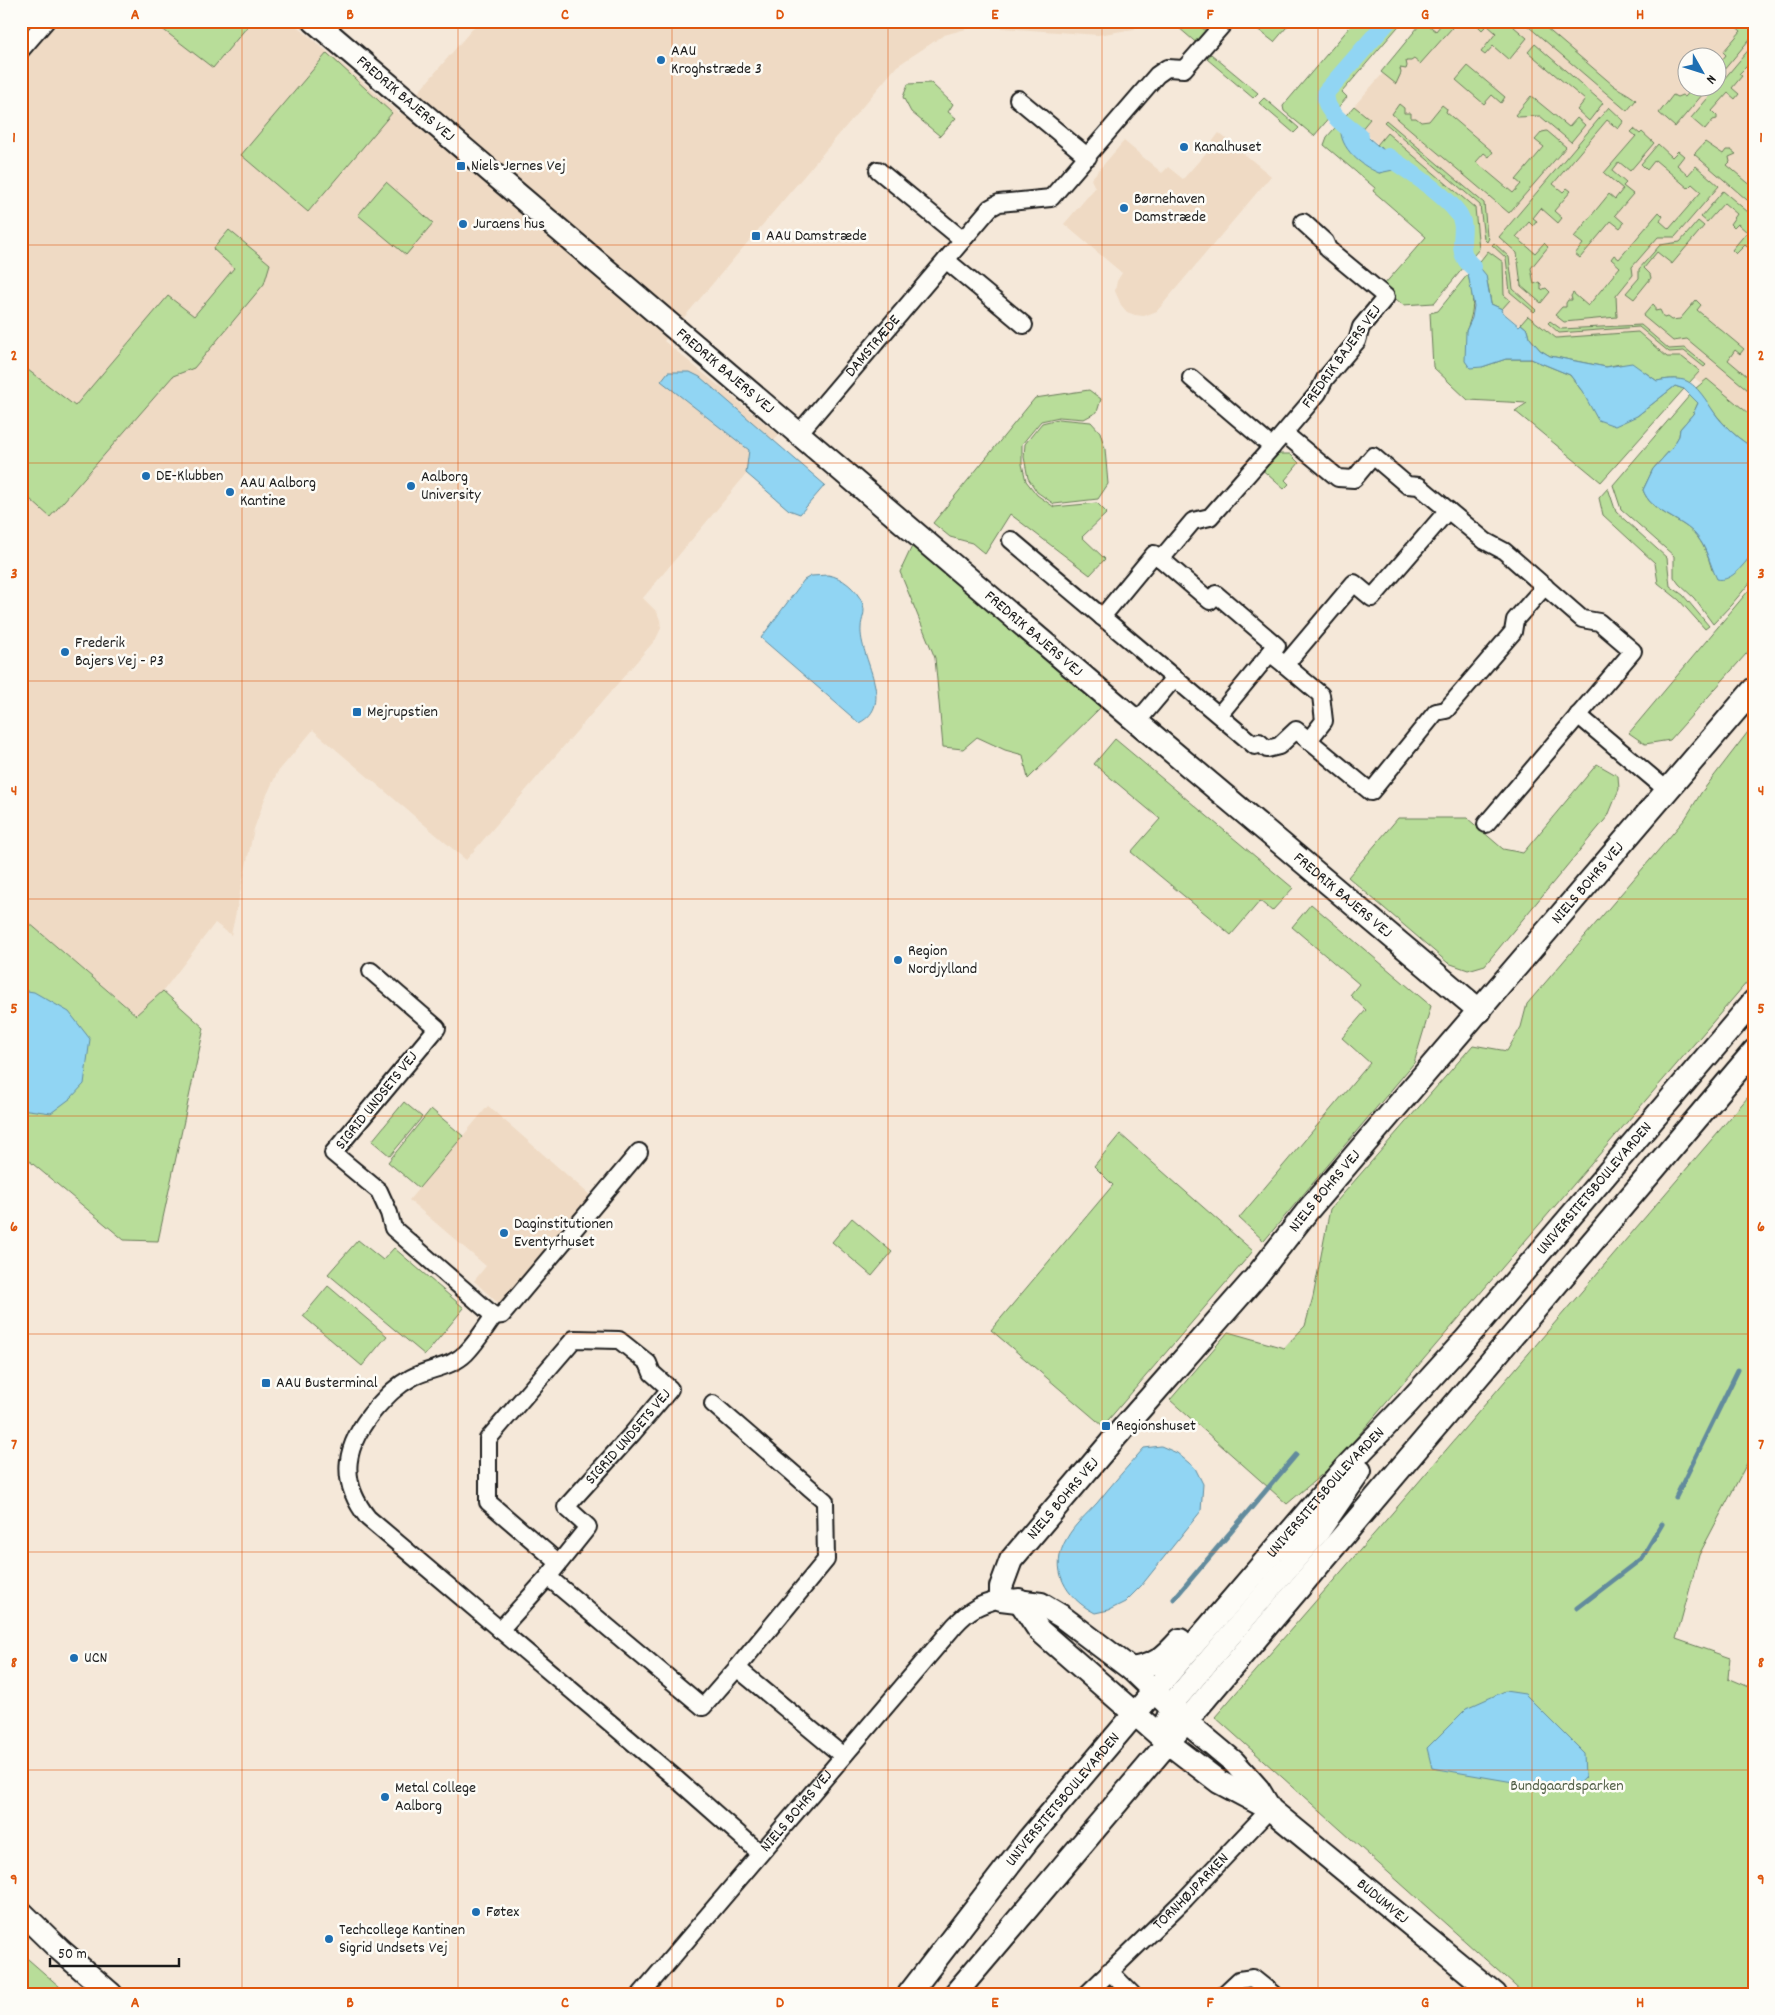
<svg xmlns="http://www.w3.org/2000/svg" width="1775" height="2015" viewBox="0 0 1775 2015" font-family="Dekko,sans-serif">
<style>
.built{fill:#efdac4;fill-rule:evenodd}
.green{fill:#b8dd99;stroke:#6a7c5a}
.water{fill:#91d5f3;stroke:#628b9d}
.lines{fill:none;stroke-linecap:round;stroke-linejoin:round}
.stream{stroke:#628b9d;stroke-width:5}
.canal{stroke:#91d5f3;stroke-width:18}
.street-casing{stroke:#1c1c1c;stroke-width:20}
.secondary-casing{stroke:#1c1c1c;stroke-width:26}
.street{stroke:#fdfcf7;stroke-width:16}
.secondary{stroke:#fdfcf7;stroke-width:22}
.grid{fill:none;stroke:#de560d;stroke-width:1;stroke-opacity:0.55}
.poi-dot{fill:#1f6fb2;stroke:#fdfcf7;stroke-width:2}
.labels{text-anchor:middle;dominant-baseline:central;stroke-width:5;stroke-linejoin:round;paint-order:stroke}
.poi-label{font-size:16px;fill:#1c1c1c;stroke:#fdfcf7;text-anchor:start}
.street-label{font-size:16px;fill:#1c1c1c;stroke:#fdfcf7}
.park-label{font-size:16px;fill:#536048;stroke:#fdfcf7}
.neatline{fill:none;stroke:#de560d;stroke-width:2}
.grid-label{font-size:16px;text-anchor:middle;font-weight:bold;fill:#de560d}
</style>
<rect width="100%" height="100%" fill="#f5e8d9"/>
<filter id="ink" filterUnits="userSpaceOnUse"><feTurbulence type="fractalNoise" baseFrequency=".02" numOctaves="2"/><feDisplacementMap in="SourceGraphic" scale="10" xChannelSelector="R" yChannelSelector="G"/><feConvolveMatrix kernelMatrix="1 2 1 2 8 2 1 2 1" color-interpolation-filters="sRGB"/></filter>
<g filter="url(#ink)">
<g class="built">
<polygon points="21,21 291,21 400,114 479,21 1145,21 1134,29 1098,35 977,26 944,35 897,66 664,341 779,435 643,598 657,612 660,620 661,628 656,639 466,860 313,730 277,773 264,801 254,829 231,935 215,923 163,991 137,1015 21,916"/>
<path d="M1429,21H1754V428L1683,368L1554,348L1522,322L1519,325L1502,311L1504,307L1493,298L1489,264L1472,249L1467,212L1381,140L1378,144L1361,130L1348,113ZM1688,58H1718V88H1688Z"/>
<polygon points="1219,133 1271,176 1157,311 1144,316 1135,315 1127,312 1121,305 1115,291 1117,281 1122,273 1064,224 1095,188 1091,179 1124,141 1162,173 1168,167 1183,179 1214,144 1212,142"/>
<polygon points="488,1106 591,1196 500,1305 474,1281 486,1266 409,1200"/>
</g>
<g class="green">
<polygon points="152,21 252,21 213,68"/>
<polygon points="1171,21 1186,21 1192,27 1195,24 1210,33 1200,46"/>
<polygon points="1247,21 1292,21 1274,42"/>
<polygon points="1355,21 1403,21 1342,92 1347,97 1314,136 1284,111 1283,106"/>
<polygon points="1423,21 1436,31 1444,21 1452,28 1420,64 1414,59 1411,61 1406,61 1407,66 1406,69 1400,68 1401,73 1396,84 1381,72"/>
<polygon points="1482,21 1507,21 1527,38 1509,60 1493,46 1485,55 1481,52 1496,33 1487,25 1482,30 1478,26"/>
<path d="M1522,21H1538L1613,85C1621,91 1628,93 1636,100L1627,111Z"/>
<polygon points="1737,21 1754,21 1754,34 1718,77 1718,65 1726,55 1723,52 1741,31 1734,25"/>
<polygon points="1535,44 1603,103 1589,121 1577,110 1585,100 1528,52"/>
<polygon points="1751,47 1754,50 1754,59 1739,74 1742,76 1732,88 1739,94 1735,99 1728,93 1712,111 1717,116 1717,119 1713,120 1705,130 1691,118"/>
<polygon points="327,53 392,113 308,212 241,155"/>
<polygon points="1211,54 1258,93 1253,98 1207,59"/>
<polygon points="1468,66 1505,97 1501,103 1492,95 1484,104 1456,80"/>
<polygon points="931,83 953,104 948,112 956,118 940,136 911,112 903,97 908,84"/>
<polygon points="1693,88 1708,88 1675,127 1659,113 1673,95 1677,97 1682,95 1685,97"/>
<polygon points="1531,96 1569,127 1577,118 1585,125 1571,142 1540,116 1518,117 1515,115"/>
<polygon points="1264,98 1299,128 1294,133 1259,103"/>
<polygon points="1399,104 1404,108 1404,113 1411,113 1411,118 1416,118 1421,122 1429,121 1442,105 1447,109 1446,112 1493,152 1489,157 1484,153 1476,162 1513,193 1521,184 1516,180 1544,147 1535,140 1542,132 1547,131 1566,147 1509,213 1392,114"/>
<polygon points="1354,106 1370,119 1360,131 1358,127 1348,120 1344,121 1379,173 1406,165 1377,145 1387,133 1475,208 1479,249 1434,303 1403,305 1382,287 1426,237 1373,191 1375,188 1324,145 1327,137"/>
<polygon points="1609,107 1624,121 1618,129 1607,120 1553,184 1563,192 1567,188 1571,191 1554,211 1562,218 1558,223 1541,208 1533,218 1537,221 1533,226 1529,222 1516,237 1535,253 1544,243 1548,247 1531,268 1534,284 1539,282 1541,284 1541,290 1546,288 1550,292 1541,303 1521,286 1517,253 1499,237"/>
<polygon points="1386,120 1484,203 1487,236 1489,238 1487,242 1484,239 1480,205 1384,122"/>
<polygon points="1634,129 1640,134 1642,132 1654,143 1630,171 1619,162 1612,171 1626,183 1623,186 1633,194 1615,215 1624,223 1620,228 1611,221 1580,258 1575,254 1583,244 1574,237 1609,194 1615,199 1623,189 1604,173 1636,136 1631,132"/>
<polygon points="1705,142 1723,154 1726,150 1731,150 1736,154 1729,157 1730,162 1727,165 1754,188 1754,206 1694,154"/>
<polygon points="1658,144 1672,157 1678,151 1684,156 1677,165 1688,175 1696,166 1719,186 1675,237 1658,237 1632,267 1633,275 1616,296 1617,317 1564,322 1555,315 1562,307 1566,307 1566,303 1568,300 1572,300 1571,296 1573,293 1588,306 1620,267 1611,259 1614,255 1619,259 1659,212 1663,216 1660,221 1669,229 1701,192 1692,184 1688,188 1655,160 1647,170 1641,164"/>
<polygon points="386,182 433,223 406,255 358,215"/>
<polygon points="1723,191 1754,217 1754,253 1745,245 1736,254 1732,250 1747,232 1738,224 1734,228 1730,224 1737,214 1724,203 1707,222 1701,217"/>
<polygon points="1698,221 1704,226 1672,264 1657,252 1644,268 1650,274 1651,278 1634,299 1626,293 1639,278 1639,269 1660,245 1680,242"/>
<polygon points="229,230 270,264 264,284 194,368 173,376 50,517 21,491 21,378 28,370 75,406 168,296 194,316 234,268 213,249"/>
<polygon points="1494,243 1509,257 1513,289 1536,310 1534,312 1510,292 1506,258 1492,245"/>
<path d="M1488,251L1503,262L1504,295L1510,300L1502,309L1491,304C1489,290 1488,275 1477,265Z"/>
<path d="M1468,274C1473,297 1476,308 1466,331L1482,367L1506,359H1531L1570,375L1582,391L1637,416L1675,386L1684,389L1601,482L1515,411L1527,403L1468,400L1433,367L1430,313L1438,311Z"/>
<polygon points="1696,300 1701,305 1697,310 1744,349 1740,354 1735,350 1728,360 1754,382 1754,395 1687,339 1673,341 1643,316 1653,304 1655,306 1655,311 1660,310 1664,318 1667,317 1671,320 1680,319"/>
<path d="M1528,316L1556,338L1638,332L1667,357H1682L1700,371L1689,383C1680,377 1667,379 1657,381L1646,373L1620,364L1606,367L1550,356L1540,350L1529,337L1527,329L1521,324Z"/>
<polygon points="1550,321 1561,329 1641,325 1669,349 1685,348 1706,365 1704,367 1684,351 1669,352 1639,327 1559,333 1548,323"/>
<path d="M1707,379L1754,418V448C1729,435 1712,410 1696,388Z"/>
<polygon points="1089,390 1101,399 1097,412 1084,419 1059,417 1041,421 1022,444 1022,464 1026,481 1037,495 1054,507 1097,503 1107,513 1082,537 1105,559 1090,575 1010,514 985,554 972,543 950,537 933,523 1035,398"/>
<path d="M1690,395L1698,403L1693,414L1680,429L1679,436L1672,448L1653,469L1643,490C1651,512 1677,517 1693,532C1704,543 1708,556 1712,570L1741,567L1754,552V578L1731,605L1713,624L1694,598L1679,584L1674,577V556L1621,509L1613,485Z"/>
<polygon points="1058,419 1091,422 1100,432 1105,449 1108,484 1098,499 1054,504 1037,492 1028,478 1024,457 1025,444 1042,423"/>
<polygon points="1281,454 1290,454 1299,463 1285,480 1289,484 1284,489 1259,467 1274,455"/>
<polygon points="1608,488 1616,512 1667,558 1670,586 1683,595 1709,626 1705,629 1679,600 1658,583 1655,563 1603,515 1599,498"/>
<polygon points="914,542 1105,703 1028,779 1023,755 1005,750 977,737 963,749 943,747 935,658 900,572"/>
<polygon points="1754,584 1754,645 1670,740 1645,744 1629,733"/>
<polygon points="1754,724 1754,974 1333,1465 1287,1504 1170,1400 1228,1332 1284,1348 1305,1326 1313,1297 1330,1209 1473,1045 1507,1051 1521,1027 1527,1004 1685,819 1701,793"/>
<polygon points="1115,739 1293,888 1272,911 1260,901 1231,935 1131,852 1160,819 1094,764"/>
<polygon points="1597,764 1618,776 1619,789 1608,816 1485,965 1468,970 1448,963 1348,877 1398,818 1467,818 1503,849 1523,853"/>
<polygon points="1311,904 1431,1006 1414,1063 1264,1241 1239,1218 1370,1063 1342,1038 1366,1010 1350,995 1359,984 1292,927"/>
<polygon points="21,916 136,1015 163,991 204,1028 158,1241 124,1240 21,1154"/>
<polygon points="1754,1090 1754,1450 1699,1555 1676,1639 1730,1658 1728,1678 1754,1689 1754,1994 1524,1994 1215,1717 1393,1512"/>
<polygon points="404,1102 422,1117 390,1156 372,1141"/>
<polygon points="431,1109 463,1136 419,1188 388,1162"/>
<polygon points="1120,1134 1253,1251 1103,1426 991,1330 1113,1185 1094,1166"/>
<polygon points="852,1218 892,1252 872,1276 832,1242"/>
<polygon points="358,1240 383,1260 394,1248 464,1308 425,1355 328,1274"/>
<polygon points="328,1286 387,1336 362,1366 303,1316"/>
<polygon points="21,1953 68,1994 21,1994"/>
</g>
<g class="water">
<path d="M1348,120L1377,145L1406,165L1407,169L1403,172L1398,169L1379,173C1359,165 1335,144 1342,122Z"/>
<path d="M1477,264L1486,275L1491,304L1502,309L1501,311L1519,326L1521,324L1527,329L1529,337L1540,350L1550,356L1606,367L1632,363L1657,381C1666,379 1675,378 1684,380C1700,385 1710,409 1721,421C1730,431 1741,441 1754,448V552C1745,562 1732,583 1717,579C1709,563 1707,546 1694,533C1678,517 1651,512 1643,490L1653,469L1672,448L1679,436L1680,429L1693,414L1698,403L1684,389L1675,386L1637,416L1615,426L1598,420L1582,391L1570,375L1531,359H1506L1482,367L1470,368L1465,361L1466,331L1472,318L1474,306L1468,274Z"/>
<polygon points="668,372 690,372 700,377 825,485 800,514 789,510 746,473 749,450 661,381"/>
<path d="M828,575C842,577 856,589 862,602C867,613 861,618 861,628C859,658 897,704 859,723L761,638L804,580L811,576Z"/>
<polygon points="21,990 34,992 69,1012 90,1039 84,1084 71,1098 51,1113 21,1109"/>
<path d="M1161,1446L1177,1453L1195,1468L1203,1484L1201,1511L1141,1586L1125,1602L1109,1610L1095,1613C1066,1598 1048,1569 1067,1538C1074,1525 1087,1514 1097,1503C1112,1484 1128,1466 1144,1448Z"/>
<polygon points="1505,1691 1525,1694 1584,1753 1585,1777 1571,1792 1432,1768 1427,1748 1467,1708"/>
</g>
<g class="lines">
<g class="stream">
<polyline points="1676,1497 1738,1370"/>
<polyline points="1174,1599 1296,1455"/>
<polyline points="1577,1608 1642,1558 1662,1524"/>
</g>
<g class="canal">
<path d="M1360,137C1347,126 1322,112 1326,92L1388,21"/>
<path d="M1388,157C1408,170 1444,194 1458,213C1471,231 1451,249 1473,267"/>
</g>
<defs>
<g id="street">
<polyline points="21,50 46,21"/>
<polyline points="1018,99 1088,157"/>
<polyline points="878,170 963,240"/>
<polyline points="946,260 1024,325"/>
<polyline points="1191,378 1272,447 1318,393 1325,379 1357,341 1361,327 1386,297 1328,249 1325,242 1303,222"/>
<path id="s1" d="M799,433L990,208L999,203L1051,198L1157,75L1167,68L1184,69L1226,21"/>
<polyline points="1285,434 1338,478 1354,479 1373,456 1407,485 1419,486 1485,541 1504,551 1582,619 1599,622 1633,651 1486,824"/>
<polyline points="1011,540 1255,746 1259,742 1267,749 1279,746 1296,730 1371,792 1436,712 1446,710 1513,632 1515,620 1545,586"/>
<polyline points="1161,559 1210,601 1216,594 1277,646 1270,653 1285,665"/>
<polyline points="1102,617 1154,554 1161,559 1193,521 1210,517 1272,447"/>
<polyline points="1219,715 1270,653"/>
<polyline points="1578,715 1668,791"/>
<polyline points="1137,722 1174,678"/>
<polyline points="1309,740 1324,721 1321,695 1285,665 1354,583 1372,598 1448,510"/>
<path d="M371,971L437,1028L333,1153L379,1191L389,1213L393,1228L494,1316C485,1328 477,1342 466,1353C451,1368 429,1368 411,1378C396,1386 387,1396 376,1408C345,1444 337,1479 368,1518L674,1777L760,1853"/>
<polyline points="494,1316 502,1315 639,1152"/>
<polyline points="713,1404 825,1501 826,1560 737,1668 843,1756"/>
<polyline points="548,1577 703,1707 737,1668"/>
<path id="s2" d="M500,1630L548,1577L588,1527L566,1507L632,1434L670,1389L652,1373L648,1363L619,1340L574,1339L488,1439V1502L559,1563"/>
<polyline points="1109,1971 1132,1994"/>
<path id="s3" d="M641,1994L955,1625C970,1609 980,1604 1001,1599"/>
<path id="s4" d="M1087,1994L1185,1899L1270,1809"/>
<polyline points="1224,1994 1239,1980 1253,1978 1273,1994"/>
</g>
<g id="secondary">
<path id="s5" d="M314,21L1137,722L1480,1011"/>
<path id="s6" d="M1019,1600L1039,1630L1167,1742L1219,1782L1270,1809L1495,1994"/>
<path d="M1131,1669C1156,1665 1164,1658 1180,1640"/>
<polyline points="1166,1722 1177,1698 1318,1532 1360,1471"/>
<path id="s7" d="M1270,1809L1258,1789L1234,1762L1185,1721L1131,1669L1061,1616L1041,1604L1001,1599V1587L1011,1560L1118,1434L1255,1278L1309,1209L1754,689"/>
<polyline points="21,1912 59,1949 111,1994"/>
<path id="s8" d="M909,1994L1028,1840L1177,1664L1346,1467L1407,1404L1466,1339L1754,1001"/>
<polyline points="955,1994 1754,1051"/>
</g>
</defs>
<use href="#street" class="street-casing"/>
<use href="#secondary" class="secondary-casing"/>
<use href="#street" class="street"/>
<use href="#secondary" class="secondary"/>
</g>
</g>
<path class="grid" d="M242,21V1994M458,21V1994M672,21V1994M888,21V1994M1102,21V1994M1318,21V1994M1532,21V1994M21,245H1754M21,463H1754M21,681H1754M21,899H1754M21,1116H1754M21,1334H1754M21,1552H1754M21,1770H1754"/>
<g class="poi-dot">
<circle cx="661" cy="60" r="5"/>
<circle cx="1184" cy="147" r="5"/>
<rect x="456" y="161" width="10" height="10" rx="2.5"/>
<circle cx="1124" cy="208" r="5"/>
<circle cx="463" cy="224" r="5"/>
<rect x="751" y="231" width="10" height="10" rx="2.5"/>
<circle cx="146" cy="476" r="5"/>
<circle cx="411" cy="486" r="5"/>
<circle cx="230" cy="492" r="5"/>
<circle cx="65" cy="652" r="5"/>
<rect x="352" y="707" width="10" height="10" rx="2.5"/>
<circle cx="898" cy="960" r="5"/>
<circle cx="504" cy="1233" r="5"/>
<rect x="261" y="1378" width="10" height="10" rx="2.5"/>
<rect x="1101" y="1421" width="10" height="10" rx="2.5"/>
<circle cx="74" cy="1658" r="5"/>
<circle cx="385" cy="1797" r="5"/>
<circle cx="476" cy="1912" r="5"/>
<circle cx="329" cy="1939" r="5"/>
</g>
<g class="labels">
<g class="poi-label">
<text x="671" y="51">AAU<tspan x="671" dy="18">Kroghstræde 3</tspan></text>
<text x="1194" y="147">Kanalhuset</text>
<text x="471" y="166">Niels Jernes Vej</text>
<text x="1134" y="199">Børnehaven<tspan x="1134" dy="18">Damstræde</tspan></text>
<text x="473" y="224">Juraens hus</text>
<text x="766" y="236">AAU Damstræde</text>
<text x="156" y="476">DE-Klubben</text>
<text x="421" y="477">Aalborg<tspan x="421" dy="18">University</tspan></text>
<text x="240" y="483">AAU Aalborg<tspan x="240" dy="18">Kantine</tspan></text>
<text x="75" y="643">Frederik<tspan x="75" dy="18">Bajers Vej - P3</tspan></text>
<text x="367" y="712">Mejrupstien</text>
<text x="908" y="951">Region<tspan x="908" dy="18">Nordjylland</tspan></text>
<text x="514" y="1224">Daginstitutionen<tspan x="514" dy="18">Eventyrhuset</tspan></text>
<text x="276" y="1383">AAU Busterminal</text>
<text x="1116" y="1426">Regionshuset</text>
<text x="84" y="1658">UCN</text>
<text x="395" y="1788">Metal College<tspan x="395" dy="18">Aalborg</tspan></text>
<text x="486" y="1912">Føtex</text>
<text x="339" y="1930">Techcollege Kantinen<tspan x="339" dy="18">Sigrid Undsets Vej</tspan></text>
</g>
<g class="street-label">
<text stroke="none"><textPath href="#s5" startOffset="120">FREDRIK BAJERS VEJ</textPath></text>
<text stroke="none"><textPath href="#s1" startOffset="114">DAMSTRÆDE</textPath></text>
<text transform="translate(1342 357) rotate(-54)">FREDRIK BAJERS VEJ</text>
<text stroke="none"><textPath href="#s5" startOffset="540">FREDRIK BAJERS VEJ</textPath></text>
<text stroke="none"><textPath href="#s5" startOffset="945">FREDRIK BAJERS VEJ</textPath></text>
<text stroke="none"><textPath href="#s7" startOffset="1280">NIELS BOHRS VEJ</textPath></text>
<text stroke="none"><textPath href="#s5" startOffset="1350">FREDRIK BAJERS VEJ</textPath></text>
<text transform="translate(377 1101) rotate(-51)">SIGRID UNDSETS VEJ</text>
<text stroke="none"><textPath href="#s8" startOffset="1058">UNIVERSITETSBOULEVARDEN</textPath></text>
<text stroke="none"><textPath href="#s7" startOffset="875">NIELS BOHRS VEJ</textPath></text>
<text stroke="none"><textPath href="#s2" startOffset="259">SIGRID UNDSETS VEJ</textPath></text>
<text stroke="none"><textPath href="#s8" startOffset="652">UNIVERSITETSBOULEVARDEN</textPath></text>
<text stroke="none"><textPath href="#s7" startOffset="471">NIELS BOHRS VEJ</textPath></text>
<text stroke="none"><textPath href="#s8" startOffset="248">UNIVERSITETSBOULEVARDEN</textPath></text>
<text stroke="none"><textPath href="#s3" startOffset="240">NIELS BOHRS VEJ</textPath></text>
<text stroke="none"><textPath href="#s4" startOffset="146">TORNHØJPARKEN</textPath></text>
<text stroke="none"><textPath href="#s6" startOffset="475">BUDUMVEJ</textPath></text>
</g>
<g class="park-label">
<text x="1567" y="1786">Bundgaardsparken</text>
</g>
</g>
<rect width="1775" height="2015" fill="none" stroke="#fdfcf7" stroke-width="55"/>
<g transform="translate(1702 72) rotate(129)"><circle r="24" fill="#fdfcf7" stroke="#a3a29f"/>
<path d="M0-4L9 19L0 12L-9 19Z" fill="#1f6fb2"/>
<text y="-8" font-size="14" font-weight="bold" text-anchor="middle" fill="#1c1c1c">N</text>
</g>
<path d="M50 1958v8h129v-8" fill="none" stroke="#1c1c1c" stroke-width="2.5"/>
<text x="58" y="1958" font-size="15" fill="#1c1c1c" stroke="#fdfcf7" stroke-width="4" paint-order="stroke">50 m</text>
<rect x="28" y="28" width="1720" height="1960" class="neatline"/>
<g class="grid-label">
<text x="135" y="19">A</text>
<text x="350" y="19">B</text>
<text x="565" y="19">C</text>
<text x="780" y="19">D</text>
<text x="995" y="19">E</text>
<text x="1210" y="19">F</text>
<text x="1425" y="19">G</text>
<text x="1640" y="19">H</text>
<text x="14" y="142">1</text>
<text x="1761" y="142">1</text>
<text x="14" y="360">2</text>
<text x="1761" y="360">2</text>
<text x="14" y="578">3</text>
<text x="1761" y="578">3</text>
<text x="14" y="795">4</text>
<text x="1761" y="795">4</text>
<text x="14" y="1013">5</text>
<text x="1761" y="1013">5</text>
<text x="14" y="1231">6</text>
<text x="1761" y="1231">6</text>
<text x="14" y="1449">7</text>
<text x="1761" y="1449">7</text>
<text x="14" y="1667">8</text>
<text x="1761" y="1667">8</text>
<text x="14" y="1884">9</text>
<text x="1761" y="1884">9</text>
<text x="135" y="2007">A</text>
<text x="350" y="2007">B</text>
<text x="565" y="2007">C</text>
<text x="780" y="2007">D</text>
<text x="995" y="2007">E</text>
<text x="1210" y="2007">F</text>
<text x="1425" y="2007">G</text>
<text x="1640" y="2007">H</text>
</g>
</svg>
